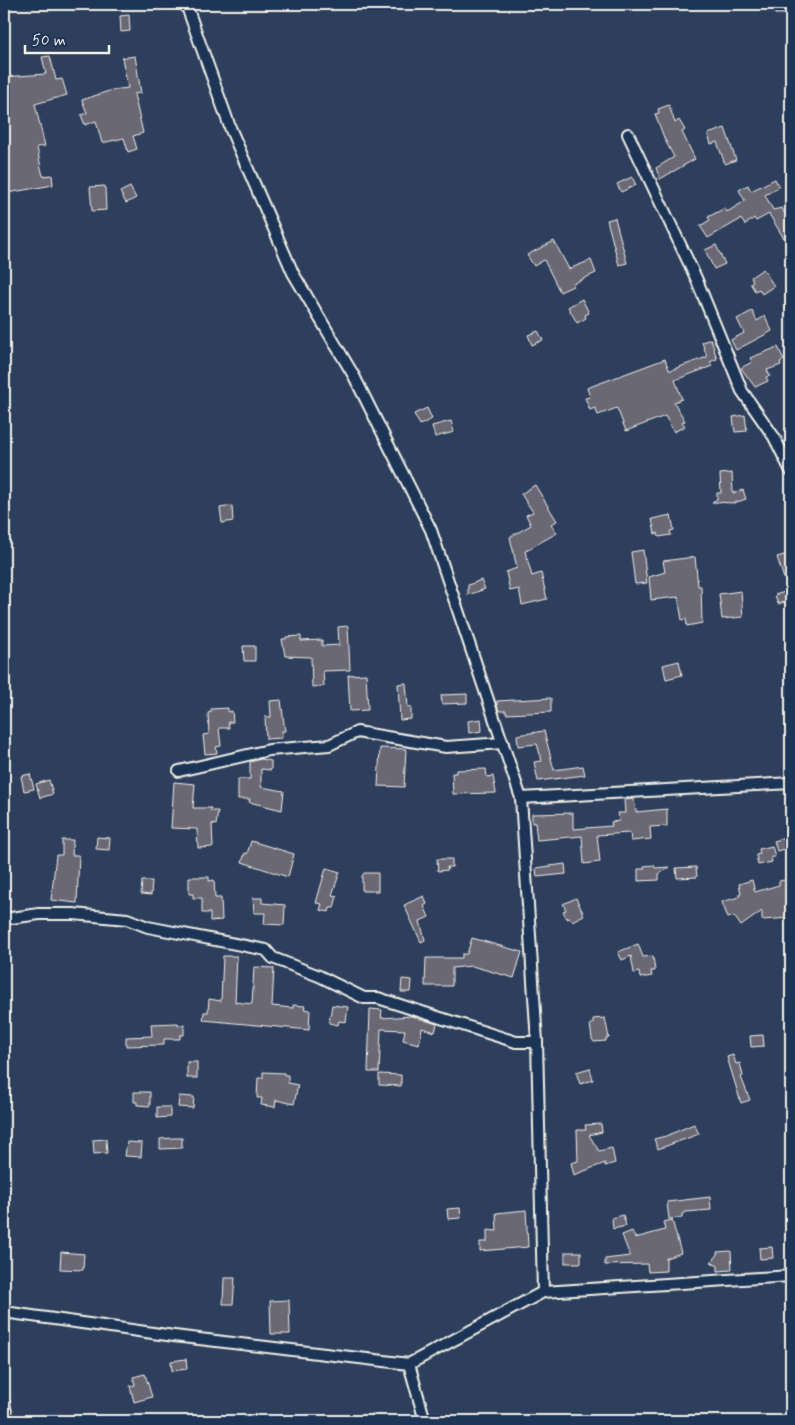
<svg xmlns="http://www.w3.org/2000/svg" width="795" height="1425" viewBox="0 0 795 1425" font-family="Mynerve,sans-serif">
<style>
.building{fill:#6b6775;stroke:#f4f1e8}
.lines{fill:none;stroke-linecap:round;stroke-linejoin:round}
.minor-casing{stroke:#f4f1e8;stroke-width:14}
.minor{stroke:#1d3557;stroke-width:10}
</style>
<rect width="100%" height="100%" fill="#2d3f5d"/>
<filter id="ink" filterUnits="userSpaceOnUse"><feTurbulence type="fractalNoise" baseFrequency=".02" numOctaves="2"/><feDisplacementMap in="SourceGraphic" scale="10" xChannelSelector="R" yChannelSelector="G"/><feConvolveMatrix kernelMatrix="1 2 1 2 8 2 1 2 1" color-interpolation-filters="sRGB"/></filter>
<g filter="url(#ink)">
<g class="building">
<rect x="775" y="4" width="16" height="10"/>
<polygon points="129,15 130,31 121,32 120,16"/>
<polygon points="50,56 56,80 62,79 67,95 35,104 45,146 37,147 41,168 43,176 52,175 53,185 7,193 4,175 4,77 46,74 42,57"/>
<polygon points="135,56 141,93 134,94 143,133 133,136 137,149 128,152 124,138 102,143 96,121 85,125 81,115 87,113 82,100 112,90 128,88 122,58"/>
<polygon points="669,105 675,123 679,120 685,130 682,132 695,159 660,179 656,168 674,157 665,140 655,114 659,113 658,109"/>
<polygon points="725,128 736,160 725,164 717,142 711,144 708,134"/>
<polygon points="632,177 636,185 621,192 617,184"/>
<polygon points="775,179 779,187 765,195 773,210 782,208 791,226 791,250 769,214 756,221 754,218 745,225 741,219 708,238 700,226 710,220 708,217 725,208 727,212 745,201 739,190 748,185 751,191"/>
<polygon points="105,186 106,210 92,211 90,187"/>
<polygon points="130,187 136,198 126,203 120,192"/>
<polygon points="615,218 627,263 619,265 607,220"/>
<polygon points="554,241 569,269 591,260 596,273 572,284 573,286 560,292 544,260 534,266 527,255"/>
<polygon points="716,245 725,264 714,269 705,250"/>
<polygon points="763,269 774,286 762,294 759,289 755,291 750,283 753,281 751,277"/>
<polygon points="582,299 589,313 585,315 586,318 577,323 568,307"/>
<polygon points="752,311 757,321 765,316 772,331 736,350 731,340 744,333 737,319"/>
<polygon points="538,331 543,340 532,345 528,335"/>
<polygon points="711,339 717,359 710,362 712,366 675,380 682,399 674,402 685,421 682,422 685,426 674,432 665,416 626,431 617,408 598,415 595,408 590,410 585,398 590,397 587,388 665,359 669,370 671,370 707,357 702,342"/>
<polygon points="778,347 784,360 780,362 781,365 767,370 770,376 766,377 768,381 755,387 741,368 752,362 750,358"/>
<polygon points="427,408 432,419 420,425 414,414"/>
<polygon points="745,415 747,431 735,432 733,417"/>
<polygon points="451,421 454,432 435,437 432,426"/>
<polygon points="732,473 733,493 743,490 746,499 734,503 712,502 717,499 717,493 721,493 720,474"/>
<polygon points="535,485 557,521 551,524 557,533 525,551 532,576 541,573 547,599 522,605 519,589 510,591 506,572 517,568 510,537 531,525 526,515 533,512 521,494"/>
<polygon points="232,506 233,521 222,523 220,508"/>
<polygon points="671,515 674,530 670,531 671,535 659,537 658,533 655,534 652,519"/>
<polygon points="643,550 647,583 635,584 631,552"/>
<polygon points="791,553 791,600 778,604 775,595 788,591 777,557"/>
<polygon points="695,557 698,586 701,586 702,623 687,626 686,619 682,620 678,597 651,600 649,577 665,572 663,561"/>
<polygon points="481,580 485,589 468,595 468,585"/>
<polygon points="741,591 743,617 722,619 719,594"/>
<polygon points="348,626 350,670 323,671 324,686 312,687 311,657 285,656 282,639 286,639 286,637 301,636 301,641 322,640 322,646 339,645 338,627"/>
<polygon points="243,646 255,646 255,661 244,661"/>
<polygon points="679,661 682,675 666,679 663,665"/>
<polygon points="366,674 368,710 350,711 348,675"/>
<polygon points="406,683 408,707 411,707 411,719 400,720 398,684"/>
<polygon points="467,694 467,703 442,704 441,695"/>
<polygon points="551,698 551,712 506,714 506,711 499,711 497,705 497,701"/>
<polygon points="281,700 285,731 282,731 282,738 266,739 265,717 271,717 270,701"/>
<polygon points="228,708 228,712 232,711 233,722 228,722 229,728 219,728 221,746 216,747 217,753 205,754 203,735 209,734 208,713 211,712 211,709"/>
<polygon points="481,719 482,731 469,733 468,721"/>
<polygon points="544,731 554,770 583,766 585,775 538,781 534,762 542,761 537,744 518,746 517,735"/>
<polygon points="380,748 406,749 404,787 378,786"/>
<polygon points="261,759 271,761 271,770 261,769 261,787 284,791 282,810 249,802 250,799 238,799 238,779 250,779 250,762"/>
<polygon points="486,769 487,777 493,776 496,793 453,794 452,773 456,773 456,770"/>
<polygon points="30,774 34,789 24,791 21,776"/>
<polygon points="49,780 53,794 40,798 36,784"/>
<polygon points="174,782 195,784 193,808 211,808 211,811 218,811 216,825 212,824 213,847 198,848 197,829 171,828"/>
<polygon points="634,799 636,812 667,809 667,826 650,827 651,839 631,841 630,833 597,835 600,862 584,864 582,836 537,840 535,823 532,823 532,814 573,813 573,829 612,826 611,822 619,821 618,813 625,813 624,800"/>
<polygon points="97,837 110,838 109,850 96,849"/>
<polygon points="788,837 790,847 777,851 774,841"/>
<polygon points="62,840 73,840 72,855 79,855 77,903 51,900 56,855 62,855"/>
<polygon points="251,841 294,854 288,877 242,862 245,853 247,854"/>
<polygon points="772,846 775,857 771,857 772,862 758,865 756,855 760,854 759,849"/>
<polygon points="437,859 452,859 452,867 447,867 448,870 438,871"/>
<polygon points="565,864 566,874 537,877 536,868"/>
<polygon points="654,865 655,868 670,867 659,874 659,880 638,881 638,869 644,869 644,866"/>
<polygon points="696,867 697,877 677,878 676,868"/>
<polygon points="326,868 340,872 332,895 337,896 334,908 330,908 329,912 320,910 322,904 316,903"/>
<polygon points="364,873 378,873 378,891 362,891 362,876"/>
<polygon points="189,877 209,877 209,881 214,880 215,898 221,898 222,920 210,921 210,913 202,913 202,898 193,898 193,894 189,894"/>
<polygon points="791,879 791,918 762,920 762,911 741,926 734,916 728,918 722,902 739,897 739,894 741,893 739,884 752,880 755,892 779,885 779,881"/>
<polygon points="142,881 152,881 151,895 141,894"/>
<polygon points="424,896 427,904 424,906 429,917 420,921 425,940 421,942 404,905"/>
<polygon points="253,898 262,898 262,903 285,905 284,925 264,924 265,913 254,913"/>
<polygon points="576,898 584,915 572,921 570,918 567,919 563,911 566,910 563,904"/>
<polygon points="472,938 522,952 514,978 472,966 452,968 452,986 425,986 426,958 462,958 462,954 467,954"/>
<polygon points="638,944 643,957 653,956 655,971 651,971 652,976 640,978 639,972 634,973 631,956 622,960 618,952"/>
<polygon points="223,956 237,956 235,1002 252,1004 254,967 274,968 272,1006 293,1008 293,1005 305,1006 304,1009 310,1010 309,1030 203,1020 204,1012 208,1012 209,999 221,1001"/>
<polygon points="402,979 412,980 411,992 401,992"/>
<polygon points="332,1005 348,1007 346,1022 339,1021 338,1025 329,1023"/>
<polygon points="370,1009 382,1010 381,1018 412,1016 437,1024 435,1032 422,1028 419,1044 403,1040 405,1030 381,1029 379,1072 368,1072"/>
<polygon points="605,1018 609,1038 606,1038 606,1041 594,1042 592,1039 590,1024 593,1024 593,1019"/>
<polygon points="178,1023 178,1025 184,1025 184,1035 180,1035 180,1039 164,1039 164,1045 126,1046 126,1037 152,1036 151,1024"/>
<polygon points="763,1035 764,1046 751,1047 750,1036"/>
<polygon points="733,1055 736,1064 740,1063 743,1076 741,1077 750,1100 741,1103 727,1057"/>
<rect x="187" y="1062" width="10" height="16"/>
<polygon points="590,1068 593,1080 580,1084 576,1072"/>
<polygon points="263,1072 284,1073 284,1075 288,1075 288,1083 298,1085 294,1104 276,1100 275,1107 261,1105 262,1098 257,1098 258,1078 263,1078"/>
<polygon points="379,1074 401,1075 401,1086 379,1085"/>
<polygon points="134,1092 150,1092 150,1106 137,1105 137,1102 134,1102"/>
<polygon points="179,1096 194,1097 193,1108 178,1107"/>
<polygon points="157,1107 170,1107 170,1117 157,1118"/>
<polygon points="601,1124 602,1132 589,1135 599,1151 612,1148 615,1163 605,1166 605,1163 574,1175 571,1163 578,1161 577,1130 586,1130 585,1125"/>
<polygon points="694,1124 699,1134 658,1149 654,1139 666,1136"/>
<polygon points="173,1138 182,1138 182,1148 160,1149 160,1139"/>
<polygon points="106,1139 107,1153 94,1154 93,1140"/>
<polygon points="127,1142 142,1143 141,1157 125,1156"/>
<polygon points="710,1197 711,1210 686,1212 682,1214 682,1218 669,1219 667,1202"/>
<polygon points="460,1208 461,1218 448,1219 447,1209"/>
<polygon points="526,1210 528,1247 480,1251 480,1242 487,1242 487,1230 497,1231 496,1213"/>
<polygon points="623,1215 626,1226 613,1229 612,1218"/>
<polygon points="672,1220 681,1253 666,1258 666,1271 648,1272 647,1264 605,1265 605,1259 630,1256 622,1235 632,1231 635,1238 665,1230 663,1222"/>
<polygon points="772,1247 773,1258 760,1259 759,1248"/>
<polygon points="731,1251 732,1270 718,1271 718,1266 711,1262 717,1256 717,1252"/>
<polygon points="61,1252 84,1254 83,1270 60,1269"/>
<rect x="565" y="1252" width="16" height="11"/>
<polygon points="224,1278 235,1278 233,1304 223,1304"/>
<polygon points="289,1300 290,1334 271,1334 270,1301"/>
<polygon points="186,1359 187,1369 172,1371 171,1361"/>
<polygon points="145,1374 152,1397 134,1402 130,1386 135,1385 133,1377"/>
</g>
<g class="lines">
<defs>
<g id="minor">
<polyline points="628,134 696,278 742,391 774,437 791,471"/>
<polyline points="179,771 269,750 329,745 357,732 446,747 503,743"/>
<polyline points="521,798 791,783"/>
<polyline points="4,919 39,914 73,914 127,919 148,927 266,950 273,958 319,976 364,998 378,998 516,1042 537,1042"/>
<polyline points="543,1292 791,1276"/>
<polyline points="4,1312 174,1336 409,1364 543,1292 537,1042 521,798 431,530 354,376 293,273 231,130 186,4"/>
<polyline points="409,1364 425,1421"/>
<polyline points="4,1403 8,1421"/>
</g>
</defs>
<use href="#minor" class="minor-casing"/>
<use href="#minor" class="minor"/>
</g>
</g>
<rect width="795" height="1425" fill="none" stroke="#1d3557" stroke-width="20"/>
<rect x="10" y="10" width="775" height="1405" fill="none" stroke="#f4f1e8" stroke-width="2" filter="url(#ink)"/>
<path d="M25 45v8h84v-8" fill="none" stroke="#f4f1e8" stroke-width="2.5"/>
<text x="32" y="45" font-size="15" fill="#f4f1e8" stroke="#1d3557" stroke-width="4" paint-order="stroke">50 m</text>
</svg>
